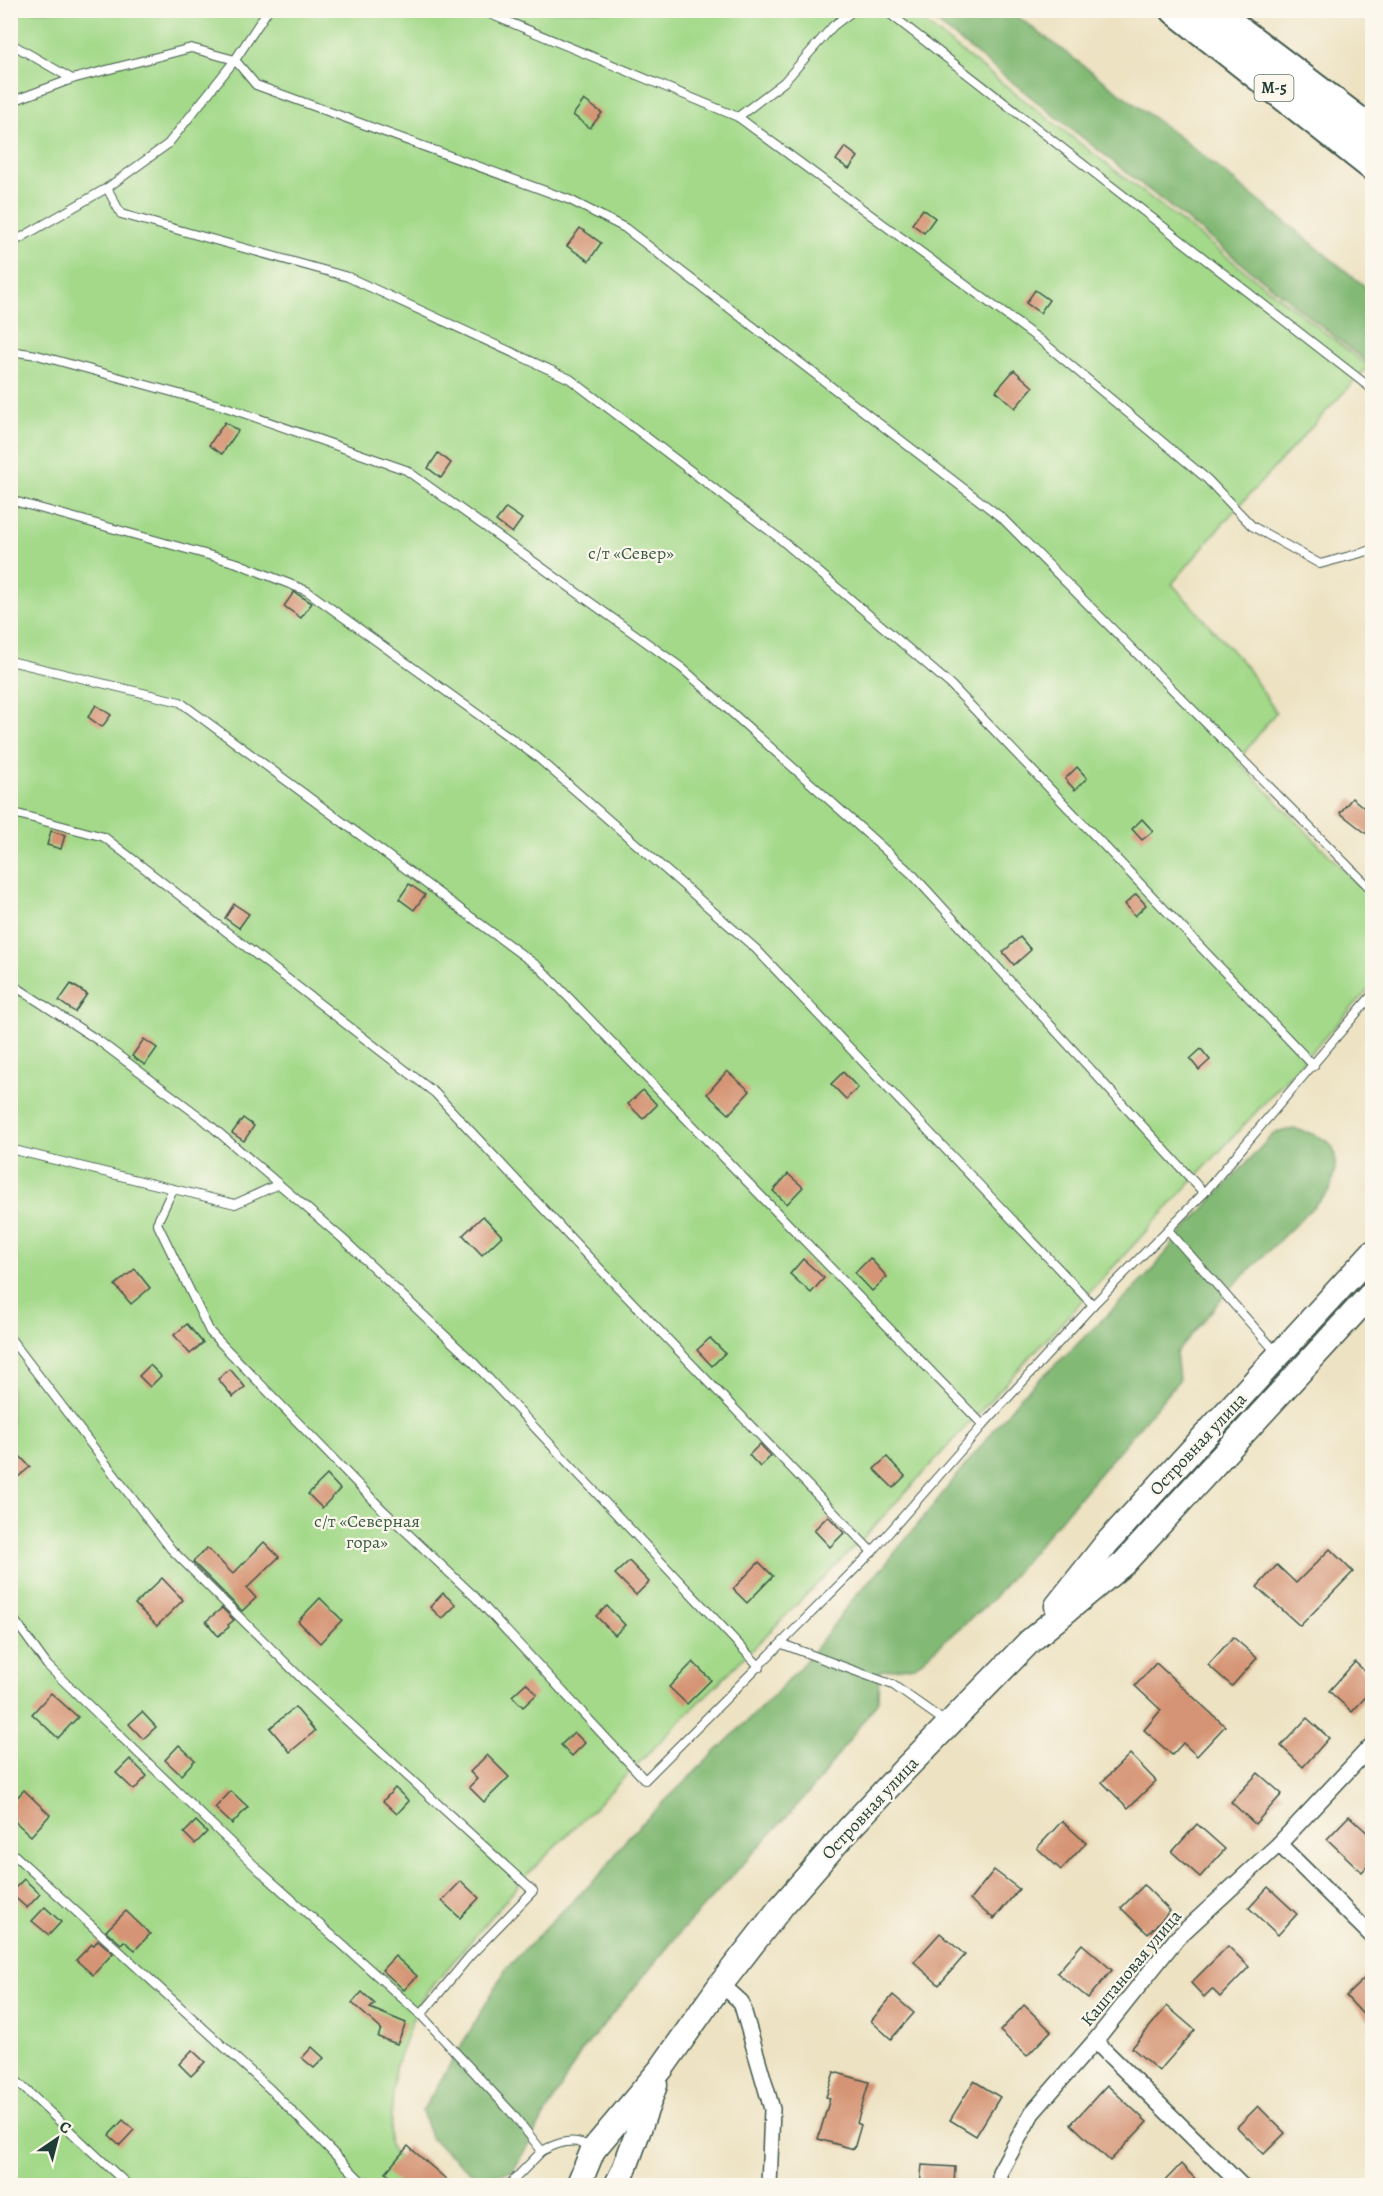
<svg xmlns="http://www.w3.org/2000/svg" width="1383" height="2196" viewBox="0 0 1383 2196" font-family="Alegreya,serif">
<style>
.green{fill:#a3d989;stroke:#618b5e;stroke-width:1.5}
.forest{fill:#82b975;stroke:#507b54;stroke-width:1.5}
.building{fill:#d59474}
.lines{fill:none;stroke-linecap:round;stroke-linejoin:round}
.lane-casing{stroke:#3e5649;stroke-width:10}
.street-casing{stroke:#3e5649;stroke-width:18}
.primary-casing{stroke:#3e5649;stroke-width:27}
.highway-casing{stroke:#3e5649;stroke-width:32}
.lane{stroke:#fff;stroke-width:8}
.street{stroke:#fff;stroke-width:15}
.primary{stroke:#fff;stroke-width:24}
.highway{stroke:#fff;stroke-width:28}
.labels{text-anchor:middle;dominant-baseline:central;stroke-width:4.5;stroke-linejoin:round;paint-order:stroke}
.shield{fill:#fbf7ec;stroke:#61756b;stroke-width:1.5}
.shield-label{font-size:16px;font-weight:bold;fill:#1f3d34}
.park-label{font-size:18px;fill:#395c45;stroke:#fbf7ec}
.street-label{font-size:18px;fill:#1f3d34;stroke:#fbf7ec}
</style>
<rect width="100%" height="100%" fill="#fbf7ec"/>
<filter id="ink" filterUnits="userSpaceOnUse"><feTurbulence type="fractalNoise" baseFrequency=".0167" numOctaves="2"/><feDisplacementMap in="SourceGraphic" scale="12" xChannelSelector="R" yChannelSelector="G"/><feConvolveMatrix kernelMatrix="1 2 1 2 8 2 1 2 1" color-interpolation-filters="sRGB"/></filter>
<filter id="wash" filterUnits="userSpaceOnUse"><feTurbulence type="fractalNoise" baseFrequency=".008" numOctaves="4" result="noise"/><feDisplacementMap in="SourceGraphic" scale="24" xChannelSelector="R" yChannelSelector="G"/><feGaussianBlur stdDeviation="1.35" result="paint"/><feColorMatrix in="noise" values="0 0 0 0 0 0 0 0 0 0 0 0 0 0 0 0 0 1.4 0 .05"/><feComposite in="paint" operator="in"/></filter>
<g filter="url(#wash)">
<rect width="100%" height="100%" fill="#ede2c2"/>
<polygon class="green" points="11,11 909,11 1368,366 1226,520 1172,584 1245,665 1276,712 1238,761 1358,885 1372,873 1372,986 866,1535 528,1874 419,2002 395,2067 389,2143 413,2185 11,2186"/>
<g class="forest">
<polygon points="922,11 1010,11 1187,143 1372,292 1372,366"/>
<path d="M1295,1129C1336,1139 1342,1148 1330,1190L1231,1288L1176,1353L1179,1380L992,1600L915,1666L879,1671L878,1701L815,1786L681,1931L581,2052L513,2171L478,2179L431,2138L422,2111L465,2040L506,1969L552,1921L602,1873L628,1837L777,1692L810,1656L856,1595L885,1565L1022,1395L1067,1354L1153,1270L1175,1240L1275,1132Z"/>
</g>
<g id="blocks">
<g class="building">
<polygon points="584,100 602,113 590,128 573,115"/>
<polygon points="845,147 858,157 849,169 836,160"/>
<polygon points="923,209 935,218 924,233 912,224"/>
<polygon points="580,228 601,243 589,261 567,246"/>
<polygon points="1035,290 1049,300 1040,313 1026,303"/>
<polygon points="1014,370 1033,387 1015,408 996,391"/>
<polygon points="225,422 238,431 222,454 209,445"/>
<polygon points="438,453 451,463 441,478 428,468"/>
<polygon points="506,508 522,519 512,533 496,521"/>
<polygon points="294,592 312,603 301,618 284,606"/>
<polygon points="96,705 111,715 102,727 88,717"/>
<polygon points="1077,767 1087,778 1075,790 1065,779"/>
<polygon points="1352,798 1372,814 1372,838 1340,813"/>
<polygon points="1142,819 1153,831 1142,840 1132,829"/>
<polygon points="51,831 65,835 61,849 47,845"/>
<polygon points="409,884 425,895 414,910 399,899"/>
<polygon points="1136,894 1146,905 1135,916 1125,904"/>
<polygon points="234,904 249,914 239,928 225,918"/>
<polygon points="1020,937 1031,950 1014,965 1003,952"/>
<polygon points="71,984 87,994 75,1012 59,1001"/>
<polygon points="144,1039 157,1048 145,1065 132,1056"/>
<polygon points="1201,1049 1210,1060 1199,1070 1190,1059"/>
<polygon points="727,1071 750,1091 729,1114 707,1094"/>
<polygon points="843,1072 858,1088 846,1099 831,1084"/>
<polygon points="643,1090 657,1105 643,1119 628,1104"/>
<polygon points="243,1118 254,1126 244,1141 232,1133"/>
<polygon points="788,1174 803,1187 787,1204 773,1191"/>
<polygon points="483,1216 502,1236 482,1255 463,1235"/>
<polygon points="870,1258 887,1277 872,1291 855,1273"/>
<polygon points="803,1259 824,1278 811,1293 790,1274"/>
<polygon points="135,1269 150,1288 131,1304 115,1285"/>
<polygon points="187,1324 203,1343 190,1354 174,1335"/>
<polygon points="710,1338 725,1353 712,1366 697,1350"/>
<polygon points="150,1365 161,1376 150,1387 139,1376"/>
<polygon points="230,1369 245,1387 233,1397 218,1379"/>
<polygon points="760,1444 771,1456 760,1467 749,1455"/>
<polygon points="18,1454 30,1467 18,1477 10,1468 10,1460"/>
<polygon points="887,1457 905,1476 893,1488 874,1469"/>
<polygon points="327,1475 340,1489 322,1508 308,1494"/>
<polygon points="828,1516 844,1533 830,1547 814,1530"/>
<polygon points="264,1542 279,1557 247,1588 256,1598 242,1611 193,1562 207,1548 233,1574"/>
<polygon points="1330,1549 1353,1572 1300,1626 1257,1587 1277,1565 1296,1583"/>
<polygon points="629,1561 649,1582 636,1595 615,1574"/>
<polygon points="759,1562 773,1576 747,1603 733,1589"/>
<polygon points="162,1578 183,1600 157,1626 135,1604"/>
<polygon points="443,1593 456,1605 442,1619 430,1607"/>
<polygon points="320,1598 342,1620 320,1643 298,1621"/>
<polygon points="607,1606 625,1625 615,1635 596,1616"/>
<polygon points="222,1608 234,1620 228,1625 229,1627 218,1636 206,1621"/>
<polygon points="1233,1637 1257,1658 1232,1686 1208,1665"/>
<polygon points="693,1662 711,1680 687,1704 669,1687"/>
<polygon points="1355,1662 1372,1678 1372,1690 1352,1712 1329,1691"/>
<polygon points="1156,1663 1225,1726 1197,1756 1183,1743 1172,1755 1144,1730 1161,1710 1135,1686"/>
<polygon points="526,1683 537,1694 523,1707 512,1696"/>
<polygon points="51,1693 78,1717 58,1738 32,1714"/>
<polygon points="295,1707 315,1731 290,1752 270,1728"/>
<polygon points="142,1712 156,1727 143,1739 129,1724"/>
<polygon points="1307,1718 1329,1738 1303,1767 1281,1746"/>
<polygon points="574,1732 585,1743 572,1756 561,1745"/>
<polygon points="179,1745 195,1760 181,1775 165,1760"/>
<polygon points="1130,1754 1156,1781 1128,1808 1102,1782"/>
<polygon points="487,1755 509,1777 484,1802 469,1787 477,1779 470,1772"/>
<polygon points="130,1759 147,1776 134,1790 116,1773"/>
<polygon points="1258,1773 1282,1794 1255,1824 1231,1802"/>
<polygon points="395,1788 409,1801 397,1814 383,1801"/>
<polygon points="24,1790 50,1815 31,1836 10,1817 10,1805"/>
<polygon points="231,1791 248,1807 232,1824 215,1808"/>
<polygon points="1349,1816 1372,1837 1372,1861 1362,1872 1327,1839"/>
<polygon points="196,1821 207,1832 195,1844 184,1833"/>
<polygon points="1062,1821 1086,1843 1061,1870 1037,1848"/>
<polygon points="1197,1824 1225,1849 1200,1877 1172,1852"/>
<polygon points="994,1870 1019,1889 994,1919 970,1900"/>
<polygon points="24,1879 40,1894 27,1908 10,1893"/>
<polygon points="461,1881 479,1898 460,1918 442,1901"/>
<polygon points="1144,1885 1170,1911 1148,1934 1121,1908"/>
<polygon points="1268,1887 1297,1914 1278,1935 1249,1908"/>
<polygon points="45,1907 61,1922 49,1935 32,1921"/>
<polygon points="126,1911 150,1934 135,1950 124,1941 121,1944 106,1931"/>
<polygon points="940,1933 965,1955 939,1985 914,1962"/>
<polygon points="98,1940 113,1953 93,1975 76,1960 92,1944 94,1945"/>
<polygon points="1082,1944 1112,1970 1088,1998 1057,1973"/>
<polygon points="1228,1946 1249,1967 1220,1997 1212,1989 1204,1997 1191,1983"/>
<polygon points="395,1956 417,1976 404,1990 382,1970"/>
<polygon points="1372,1971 1372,2024 1346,1996"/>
<polygon points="362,1992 375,2004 370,2008 406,2023 397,2044 378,2037 381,2029 352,2003"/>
<polygon points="893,1995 914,2013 891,2039 871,2021"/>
<polygon points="1024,2005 1051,2031 1027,2056 1000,2031"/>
<polygon points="1167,2006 1195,2030 1159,2071 1132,2048"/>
<polygon points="312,2047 324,2058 314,2068 302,2058"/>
<polygon points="192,2050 205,2062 191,2076 179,2064"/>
<polygon points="834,2072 869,2082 857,2123 861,2125 854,2149 818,2139 830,2098 826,2097"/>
<polygon points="974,2081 1000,2097 976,2136 950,2120"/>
<polygon points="1107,2085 1147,2122 1110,2161 1071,2124"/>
<polygon points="1258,2106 1285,2133 1264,2154 1237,2127"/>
<polygon points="123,2120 134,2130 120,2145 109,2135"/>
<polygon points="408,2146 454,2186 401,2186 386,2172"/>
<polygon points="1181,2164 1202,2186 1160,2186"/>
<polygon points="922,2165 955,2167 954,2186 920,2186"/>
</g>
</g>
</g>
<g filter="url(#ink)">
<use href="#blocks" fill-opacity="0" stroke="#3e5649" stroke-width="1.5"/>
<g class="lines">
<defs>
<g id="lane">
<polyline points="480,10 738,117 1044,343 1207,479 1252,526 1320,564 1372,550"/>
<polyline points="885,10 1372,389"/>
<polyline points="10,43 72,79"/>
<polyline points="10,102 72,79 191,48 235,60 256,85 570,200 625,228 1002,518 1372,890"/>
<polyline points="738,117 784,82 833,26 854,10"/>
<polyline points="107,188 121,214 348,277 570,379 779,538 951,685 1314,1066"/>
<polyline points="10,244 107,188 168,144 235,60 268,10"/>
<polyline points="10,351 37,355 223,406 406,470 682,668 913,875 1204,1193"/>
<polyline points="10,500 237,563 307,591 537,757 756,949 1093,1305"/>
<polyline points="10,661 180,702 540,968 983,1425"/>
<polyline points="10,812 104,837 435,1093 581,1249 872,1552"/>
<polyline points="10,983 99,1041 203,1119 343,1239 474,1363 760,1667"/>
<polyline points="10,1149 235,1204 279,1184"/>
<polyline points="173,1189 157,1223 210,1332 383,1510 475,1597 645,1780 872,1552 983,1425 1093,1305 1204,1193 1372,995"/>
<polyline points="1168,1230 1276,1352"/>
<path d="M10,1338L171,1549L309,1686L533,1891L469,1957L421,2015L511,2112L542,2151C557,2143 575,2136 590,2148"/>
<polyline points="10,1614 47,1665 260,1871 421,2015"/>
<polyline points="782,1644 893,1685 947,1723"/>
<polyline points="10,1851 271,2090 366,2186"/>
<polyline points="10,2075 129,2186"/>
<polyline points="508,2186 542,2151"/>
</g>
<g id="street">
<polyline points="1279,1844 1372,1936"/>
<polyline points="721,1984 741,2002 772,2109 769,2186"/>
<polyline points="1095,2041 1242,2186"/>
<polyline points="1000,2186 1000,2172 1032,2113 1095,2041 1177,1938 1279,1844 1372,1745"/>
</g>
<g id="primary">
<polyline points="1057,1606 1106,1544 1372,1253"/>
<polyline points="578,2186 593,2150 661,2069 721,1984 781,1907 847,1831 902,1772 1030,1641 1124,1563 1372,1293"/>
<polyline points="616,2186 624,2170 655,2085"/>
</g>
<g id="highway">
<polyline points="1175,10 1372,166"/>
<polyline points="1212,10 1372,131"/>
</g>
</defs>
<use href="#lane" class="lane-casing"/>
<use href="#street" class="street-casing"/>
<use href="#primary" class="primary-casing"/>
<use href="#highway" class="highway-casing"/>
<use href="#lane" class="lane"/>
<use href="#street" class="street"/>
<use href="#primary" class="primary"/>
<use href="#highway" class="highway"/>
</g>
</g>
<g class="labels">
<rect class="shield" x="1254.5" y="75" width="39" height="26" rx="4.5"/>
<g class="shield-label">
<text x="1274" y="88">М-5</text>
</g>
<g class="park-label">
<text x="631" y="553">с/т «Север»</text>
<text x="367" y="1521">с/т «Северная<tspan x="367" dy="21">гора»</tspan></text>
</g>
<g class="street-label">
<text transform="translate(1198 1444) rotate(-47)">Островная улица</text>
<text transform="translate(870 1808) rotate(-47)">Островная улица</text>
<text transform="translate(1131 1968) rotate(-50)">Каштановая улица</text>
</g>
</g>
<rect width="1383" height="2196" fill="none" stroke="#fbf7ec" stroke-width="36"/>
<g transform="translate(57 2139) rotate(35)" stroke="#fbf7ec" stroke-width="4.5" paint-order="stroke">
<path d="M0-4.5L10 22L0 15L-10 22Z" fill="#1f3d34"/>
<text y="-9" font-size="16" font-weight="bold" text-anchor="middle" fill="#1f3d34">С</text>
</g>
</svg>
